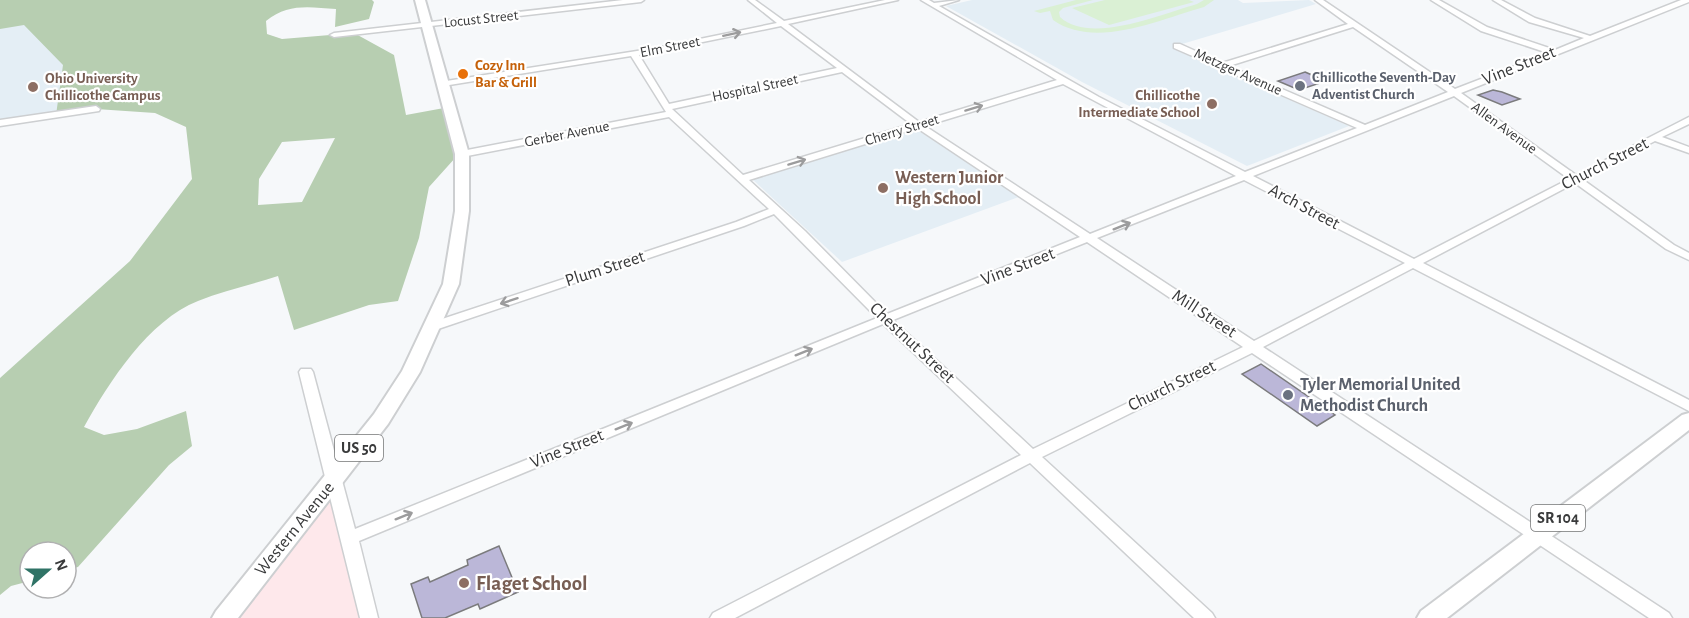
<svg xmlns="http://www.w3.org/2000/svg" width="1689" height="618" viewBox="0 0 1689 618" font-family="'Alegreya Sans',sans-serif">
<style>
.commercial{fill:#fee8eb}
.built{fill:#e4eef5}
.green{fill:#daf0d4}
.forest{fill:#b7ceb1;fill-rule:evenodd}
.building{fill:#bbb7d8;stroke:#7b7b7d;stroke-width:1.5}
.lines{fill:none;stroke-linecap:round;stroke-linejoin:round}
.minor-casing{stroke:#cdcfd1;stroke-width:3}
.major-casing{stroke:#cdcfd1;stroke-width:4}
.minor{fill:#fff;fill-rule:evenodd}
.major{fill:#fff;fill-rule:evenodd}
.oneway{stroke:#9c9c9d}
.food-dot{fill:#e8710a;stroke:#fff;stroke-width:2}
.worship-dot{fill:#6b7280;stroke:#fff;stroke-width:2}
.education-dot{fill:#8d6e63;stroke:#fff;stroke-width:2}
.labels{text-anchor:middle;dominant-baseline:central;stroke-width:4.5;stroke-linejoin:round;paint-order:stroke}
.far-street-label{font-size:15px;fill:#393a3b;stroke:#fff}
.far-food-label{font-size:15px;font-weight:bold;fill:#c56008;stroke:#fff;text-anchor:start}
.far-worship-label{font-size:15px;font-weight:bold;fill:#5b616d;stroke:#fff;text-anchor:start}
.far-education-label{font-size:15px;font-weight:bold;fill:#785e54;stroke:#fff;text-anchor:start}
.shield{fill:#fff;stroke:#747576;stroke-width:1.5}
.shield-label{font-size:16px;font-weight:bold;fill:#393a3b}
.street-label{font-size:18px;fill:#393a3b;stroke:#fff}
.education-label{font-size:18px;font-weight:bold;fill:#785e54;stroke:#fff;text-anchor:start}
.worship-label{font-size:18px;font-weight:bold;fill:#5b616d;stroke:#fff;text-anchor:start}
.near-education-label{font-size:21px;font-weight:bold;fill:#785e54;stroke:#fff;text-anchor:start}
</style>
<rect width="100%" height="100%" fill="#f6f8fa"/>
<polygon class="commercial" points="332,497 360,618 234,618"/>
<g class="built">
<polygon points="972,0 1238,0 1243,3 1309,0 1316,4 1182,44 1178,51 1349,126 1247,166 1082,82 946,6"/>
<polygon points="31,21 71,62 59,112 0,121 0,27"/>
<polygon points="916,129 1019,197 842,262 751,178"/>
</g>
<g class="green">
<path d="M1076,0H1093L1063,8L1059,12L1060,17C1090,45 1162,14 1197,4L1204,0H1214L1204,7C1160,19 1096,50 1053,20L1050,11L1040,13L1034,11Z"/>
<polygon points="1105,0 1189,0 1194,2 1109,25 1072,8"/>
</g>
<path class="forest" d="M0,0H372L374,2L369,19L335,27L336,9C309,7 288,3 266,21L267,34L282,39L354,33L394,55L406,115L444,108L456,157L429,187L419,238L398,301L369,305L294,330L278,276C251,285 223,291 198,301C149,320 109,382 84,427L104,435L137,429L186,411L192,446L169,465L78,567L66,570V552H30V581L11,586L0,595V378L130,261L192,179L186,127L155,113L96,109L56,115L63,65L24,25L0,29ZM335,138L302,202L258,205L259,179L282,142Z"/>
<g class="building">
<polygon points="1305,72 1326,81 1299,90 1278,81"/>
<polygon points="1493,90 1502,92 1520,99 1502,105 1478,95"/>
<polygon points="1261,364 1335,415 1317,426 1242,374"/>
<polygon points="499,546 518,592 480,609 478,604 445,618 422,618 411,584 428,577 430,582 468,565 467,560"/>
</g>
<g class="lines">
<defs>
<g id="minor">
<polygon points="623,0 644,0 641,2 334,37 330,35 334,33"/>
<path d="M748,0H755L784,21L885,0H898L788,24L919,122L1057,80L921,0H929L934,3L959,0L939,6L1099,97L1245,172L1357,128L1174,48V44H1180L1222,63L1348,24L1315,0H1323L1455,89L1548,53L1481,31L1431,0H1439L1487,27L1555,50L1584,38L1529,22L1493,0H1501L1535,18L1590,36L1681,0H1689V2L1461,93L1576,175L1689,117V124L1662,137L1689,147V153L1655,141L1582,179L1674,245L1689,253V260L1666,249L1575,183L1423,263L1689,400V411L1413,268L1263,347L1669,613L1672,618H1649L1252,353L1042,457L1212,613L1215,618H1194L1030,463L735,618H710L713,613L1021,455L883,324L359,541L378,618H360L299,372L301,369H311L313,372L355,529L877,318L774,214L744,226L438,329L434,330L428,326L430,323L736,222L769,209L669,117L462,157L457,154L462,151L666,112L631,56L443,86L439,84L440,82L656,48L777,23ZM781,26L837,68L669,104L639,55ZM1353,27L1448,92L1365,125L1229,66ZM842,72L911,124L743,175L672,109ZM1063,84L1236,176L1090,234L925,126ZM1454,96L1569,179L1414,259L1253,176ZM917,128L1080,237L887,314L805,231L749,180ZM1244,180L1405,263L1254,341L1097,238ZM1087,242L1243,347L1033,449L893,320Z"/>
<polygon points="96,106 100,109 99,111 0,126 0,120"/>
</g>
<g id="major">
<polygon points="415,0 425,0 469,154 469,211 459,284 420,372 388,424 238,618 212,618 216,611 374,414 402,371 443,284 455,211 455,154"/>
<polygon points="1689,413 1689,430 1447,618 1417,618 1421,611 1682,415"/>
</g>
</defs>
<use href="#minor" class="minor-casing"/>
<use href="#major" class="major-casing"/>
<use href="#minor" class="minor"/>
<use href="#major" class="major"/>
</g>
<defs><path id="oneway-shaft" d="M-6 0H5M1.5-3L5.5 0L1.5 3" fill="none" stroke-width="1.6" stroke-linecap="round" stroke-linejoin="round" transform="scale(1.5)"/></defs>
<g class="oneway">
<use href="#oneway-shaft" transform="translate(732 34) rotate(-12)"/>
<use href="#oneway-shaft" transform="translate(974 108) rotate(-17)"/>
<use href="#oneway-shaft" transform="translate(797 162) rotate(-17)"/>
<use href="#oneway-shaft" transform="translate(1122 226) rotate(-22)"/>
<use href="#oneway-shaft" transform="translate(509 301) rotate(162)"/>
<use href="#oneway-shaft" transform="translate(804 352) rotate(-22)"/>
<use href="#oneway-shaft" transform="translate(624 426) rotate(-22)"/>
<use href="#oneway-shaft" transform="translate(404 516) rotate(-22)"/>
</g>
<circle class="food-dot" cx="463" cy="74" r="6"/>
<g class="worship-dot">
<circle cx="1300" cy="86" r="6"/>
<circle cx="1288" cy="395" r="6"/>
</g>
<g class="education-dot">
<circle cx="33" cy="87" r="6"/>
<circle cx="1212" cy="104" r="6"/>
<circle cx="883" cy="188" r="6"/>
<circle cx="464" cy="583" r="6"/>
</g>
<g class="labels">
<g class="far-street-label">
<text transform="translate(481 19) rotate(-6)">Locust Street</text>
<text transform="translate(670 47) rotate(-11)">Elm Street</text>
<text transform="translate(1238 72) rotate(24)">Metzger Avenue</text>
<text transform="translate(755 88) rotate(-12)">Hospital Street</text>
<text transform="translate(1504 128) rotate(36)">Allen Avenue</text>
<text transform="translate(902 130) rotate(-17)">Cherry Street</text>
<text transform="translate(567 134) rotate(-11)">Gerber Avenue</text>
</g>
<g class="far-food-label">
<text x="475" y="65">Cozy Inn<tspan x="475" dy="17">Bar &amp; Grill</tspan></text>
</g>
<g class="far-worship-label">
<text x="1312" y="77">Chillicothe Seventh-Day<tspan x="1312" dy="17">Adventist Church</tspan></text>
</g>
<g class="far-education-label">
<text x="45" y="78">Ohio University<tspan x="45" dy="17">Chillicothe Campus</tspan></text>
<text x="1200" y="95" text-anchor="end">Chillicothe<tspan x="1200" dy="17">Intermediate School</tspan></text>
</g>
<g class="shield">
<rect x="335" y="435" width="48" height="26" rx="4.5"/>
<rect x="1531" y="505" width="54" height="26" rx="4.5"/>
</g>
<g class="shield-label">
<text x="359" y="448">US 50</text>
<text x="1558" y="518">SR 104</text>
</g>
<g class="street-label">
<text transform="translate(1519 66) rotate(-22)">Vine Street</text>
<text transform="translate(1605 164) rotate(-27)">Church Street</text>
<text transform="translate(1304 207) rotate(28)">Arch Street</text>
<text transform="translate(1018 267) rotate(-21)">Vine Street</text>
<text transform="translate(605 269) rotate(-18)">Plum Street</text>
<text transform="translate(1204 314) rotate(33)">Mill Street</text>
<text transform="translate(912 343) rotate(43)">Chestnut Street</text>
<text transform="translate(1172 386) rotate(-26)">Church Street</text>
<text transform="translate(567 449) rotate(-22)">Vine Street</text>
<text transform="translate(295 529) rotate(-51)">Western Avenue</text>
</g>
<g class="education-label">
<text x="895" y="178">Western Junior<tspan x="895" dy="21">High School</tspan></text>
</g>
<g class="worship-label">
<text x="1300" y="385">Tyler Memorial United<tspan x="1300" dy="21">Methodist Church</tspan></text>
</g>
<g class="near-education-label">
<text x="476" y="583">Flaget School</text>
</g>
</g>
<g transform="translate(48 570) rotate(69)"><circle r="28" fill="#ffffff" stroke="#b0b0b1" stroke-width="1.5"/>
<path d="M0-4.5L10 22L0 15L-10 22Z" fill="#2f7366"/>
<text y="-9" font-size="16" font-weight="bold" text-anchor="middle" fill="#393a3b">N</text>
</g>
</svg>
